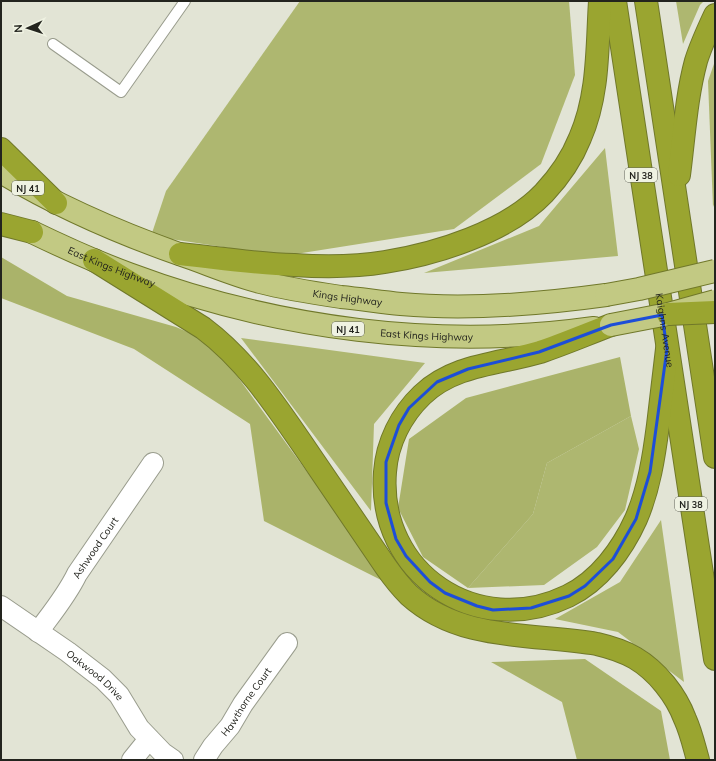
<svg xmlns="http://www.w3.org/2000/svg" width="716" height="761" viewBox="0 0 716 761" font-family="Mulish,sans-serif">
<style>
.green{fill:#aeb770}
.forest{fill:#aab36a}
.lines{fill:none;stroke-linecap:round;stroke-linejoin:round}
.lane-casing{stroke:#999c8d;stroke-width:12}
.street-casing{stroke:#999c8d;stroke-width:22}
.primary-casing{stroke:#70782a;stroke-width:24}
.highway-casing{stroke:#70782a;stroke-width:24}
.lane{stroke:#fff;stroke-width:10}
.street{stroke:#fff;stroke-width:20}
.primary{stroke:#c2c983;stroke-width:22}
.highway{stroke:#9aa530;stroke-width:22}
.primary-bridge-casing{stroke:#70782a;stroke-width:24;stroke-linecap:butt}
.highway-bridge-casing{stroke:#70782a;stroke-width:24;stroke-linecap:butt}
.primary-bridge{stroke:#c2c983;stroke-width:22}
.highway-bridge{stroke:#9aa530;stroke-width:22}
.marked{fill:none;stroke:#1d4ed8;stroke-width:3;stroke-linejoin:round}
.labels{text-anchor:middle;dominant-baseline:central;stroke-width:3;stroke-linejoin:round;paint-order:stroke}
.shield{fill:#eff2e2;stroke:#606259;stroke-width:1}
.shield-label{font-size:9px;font-weight:bold;fill:#23241e}
.street-label{font-size:10px;fill:#23241e;stroke:#eff2e2}
</style>
<rect width="100%" height="100%" fill="#e2e4d5"/>
<g class="green">
<polygon points="300,1 569,1 575,75 541,164 454,229 283,256 151,236 166,191"/>
<polygon points="676,1 704,1 700,5 683,44"/>
<polygon points="715,61 715,202 713,207 708,81"/>
<polygon points="605,148 618,256 424,273 539,226"/>
<polygon points="241,338 425,363 374,424 371,511"/>
<polygon points="631,416 639,449 625,510 597,547 544,585 468,588 533,514 547,463"/>
<polygon points="661,520 684,682 618,632 555,619 620,582"/>
</g>
<g class="forest">
<polygon points="1,257 67,296 176,327 213,343 389,584 264,521 250,424 134,349 1,298"/>
<polygon points="620,357 631,416 547,463 533,514 468,588 423,557 398,508 409,439 466,398"/>
<polygon points="585,659 661,711 670,760 577,760 562,702 491,662"/>
</g>
<g class="lines">
<defs>
<polyline id="lane" points="53,44 121,92 185,1"/>
<g id="street">
<path id="s1" d="M1,606L68,652L103,679L119,695L139,728L163,753L173,760"/>
<path id="s2" d="M38,632C52,613 67,595 77,574L153,463"/>
<polyline points="132,760 149,739"/>
<path id="s3" d="M204,760L213,746L230,726L243,704L287,643"/>
</g>
<g id="primary">
<path id="s4" d="M1,172C57,206 117,232 179,254C206,263 233,275 260,282C287,289 314,293 341,297C361,299 381,302 401,304C467,310 541,304 606,295"/>
<path id="s5" d="M32,232C63,247 96,262 129,274C276,329 438,350 594,328"/>
</g>
<g id="highway">
<path id="s6" d="M615,1L715,659"/>
<polyline points="646,1 715,457"/>
<polyline points="1,149 56,203"/>
<path d="M679,175C684,137 686,98 696,61C701,45 708,30 715,15"/>
<polyline points="1,224 32,232"/>
<path d="M180,254C218,258 256,264 294,265C324,267 355,267 385,262C436,254 507,232 544,193C559,177 572,158 580,138C599,95 597,47 600,1"/>
<path d="M94,260L203,328C247,361 276,406 307,451C333,489 359,528 386,567C393,577 400,586 409,595C461,642 533,633 597,644C610,647 623,651 635,658C657,671 676,695 685,719C691,732 694,746 698,760"/>
<path d="M611,325C587,334 564,344 540,352C500,364 454,364 422,395C401,415 387,443 385,472C377,573 477,640 568,596C599,581 622,550 636,519C649,489 654,456 658,425C661,400 664,374 667,349"/>
</g>
</defs>
<use href="#lane" class="lane-casing"/>
<use href="#street" class="street-casing"/>
<use href="#primary" class="primary-casing"/>
<use href="#highway" class="highway-casing"/>
<use href="#lane" class="lane"/>
<use href="#street" class="street"/>
<use href="#primary" class="primary"/>
<use href="#highway" class="highway"/>
<defs>
<g id="primary-bridge">
<polyline points="606,295 639,289 715,271"/>
<polyline points="611,325 668,314 715,301"/>
</g>
<polyline id="highway-bridge" points="668,314 715,312"/>
</defs>
<use href="#primary-bridge" class="primary-bridge-casing"/>
<use href="#highway-bridge" class="highway-bridge-casing"/>
<use href="#primary-bridge" class="primary-bridge"/>
<use href="#highway-bridge" class="highway-bridge"/>
</g>
<path class="marked" d="M662,315L667,349L650,472L636,519L613,559L585,586L569,596L531,608L493,610L477,606L445,593L430,582L406,556L396,539L386,503V462L399,425L409,408L437,382L468,369L539,352L611,325Z"/>
<g class="labels">
<g class="shield">
<rect x="625" y="168" width="32" height="14" rx="3"/>
<rect x="12" y="181" width="32" height="14" rx="3"/>
<rect x="332" y="322" width="32" height="14" rx="3"/>
<rect x="675" y="497" width="32" height="14" rx="3"/>
</g>
<g class="shield-label">
<text x="641" y="175">NJ 38</text>
<text x="28" y="188">NJ 41</text>
<text x="348" y="329">NJ 41</text>
<text x="691" y="504">NJ 38</text>
</g>
<g class="street-label">
<text stroke="none"><textPath href="#s5" startOffset="87">East Kings Highway</textPath></text>
<text stroke="none"><textPath href="#s4" startOffset="371">Kings Highway</textPath></text>
<text stroke="none"><textPath href="#s6" startOffset="333">Kaighns Avenue</textPath></text>
<text stroke="none"><textPath href="#s5" startOffset="411">East Kings Highway</textPath></text>
<text stroke="none"><textPath href="#s2" startOffset="102">Ashwood Court</textPath></text>
<text stroke="none"><textPath href="#s1" startOffset="117">Oakwood Drive</textPath></text>
<text stroke="none"><textPath href="#s3" startOffset="72">Hawthorne Court</textPath></text>
</g>
</g>
<rect width="716" height="761" fill="none" stroke="#23241e" stroke-width="4"/>
<g transform="translate(28 28) rotate(267)" stroke="#eff2e2" stroke-width="3" paint-order="stroke">
<path d="M0-3L7 15L0 10L-7 15Z" fill="#23241e"/>
<text y="-6" font-size="11" font-weight="bold" text-anchor="middle" fill="#23241e">N</text>
</g>
</svg>
